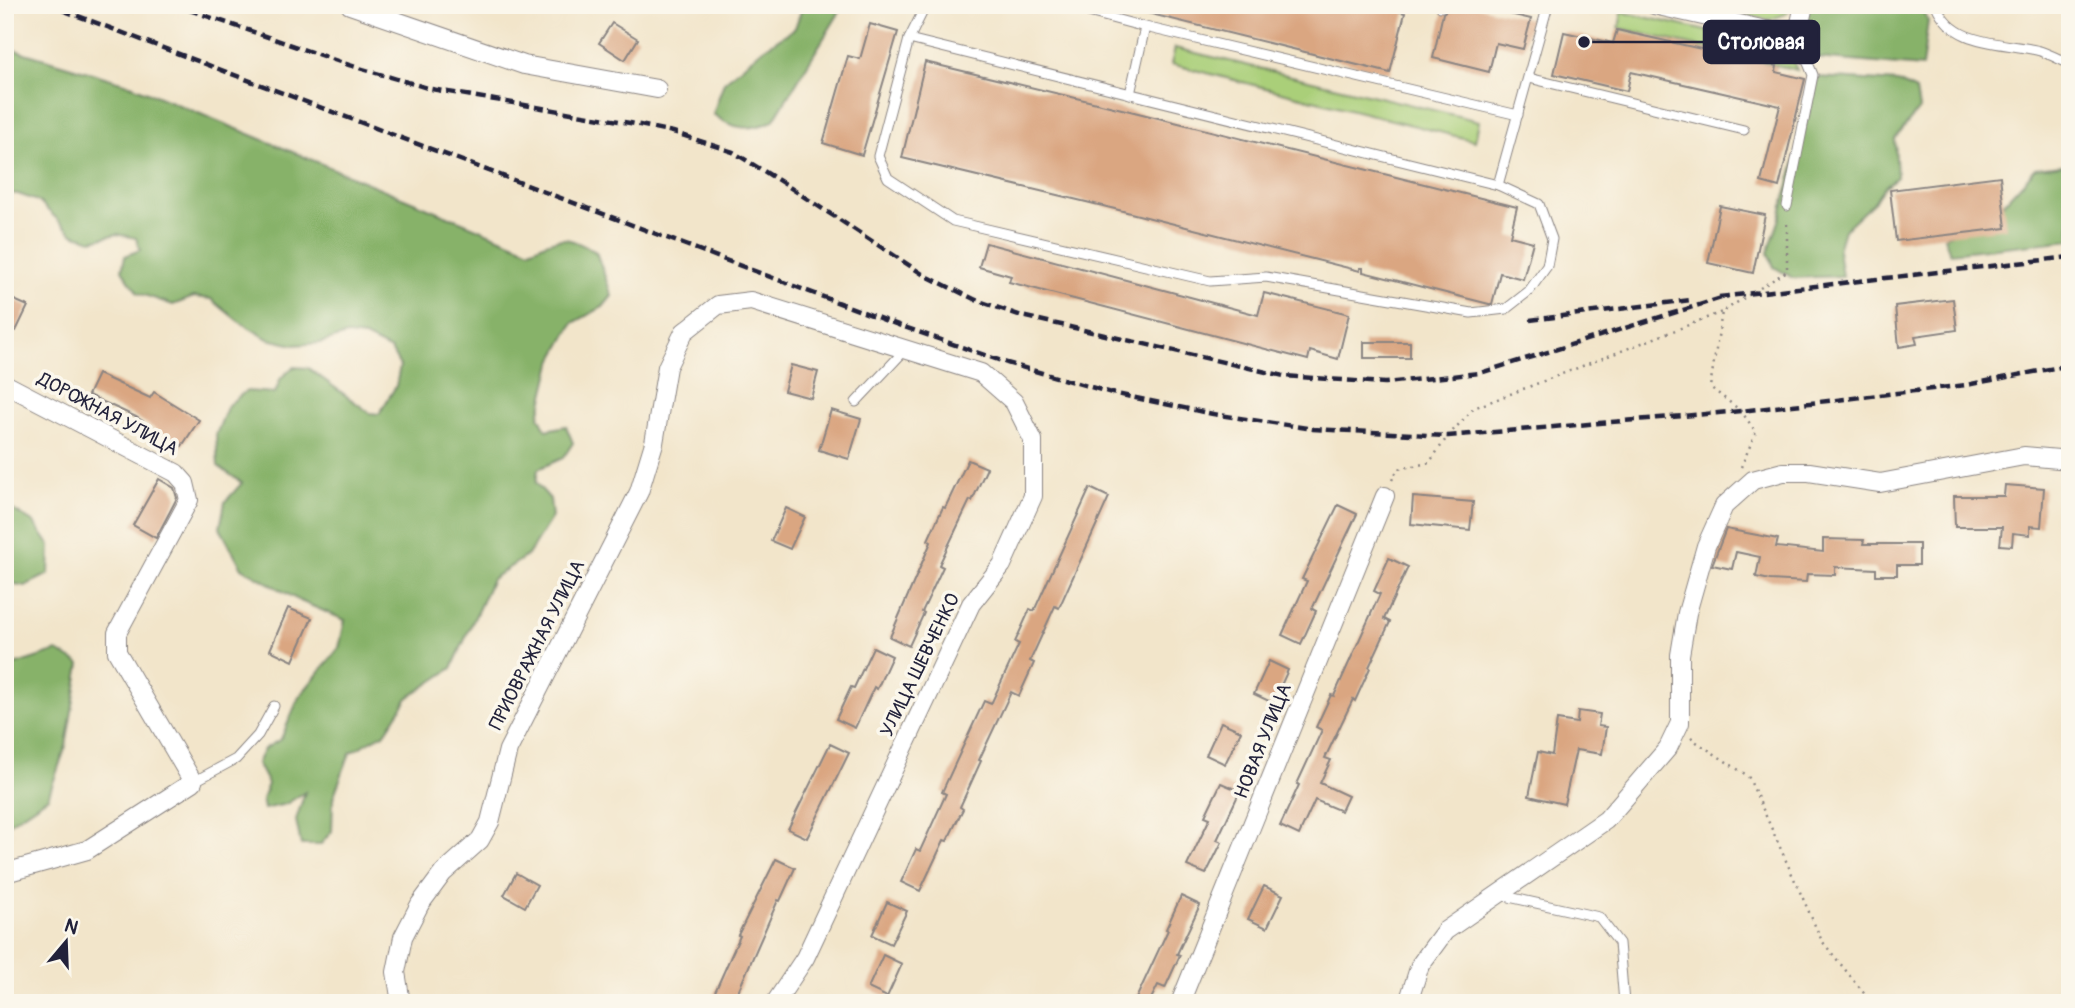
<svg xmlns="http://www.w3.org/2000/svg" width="2075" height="1008" viewBox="0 0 2075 1008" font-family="Pangolin,sans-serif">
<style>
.green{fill:#aacf79;stroke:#66785a;stroke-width:2}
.forest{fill:#87b269;stroke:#546a52;stroke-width:2}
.building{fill:#daa681}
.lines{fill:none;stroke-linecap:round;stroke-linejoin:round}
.lane-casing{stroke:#8a8482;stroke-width:11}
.street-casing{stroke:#8a8482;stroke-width:20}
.path{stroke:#8a8482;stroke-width:2.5;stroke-dasharray:2 5;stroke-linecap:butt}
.lane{stroke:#fff;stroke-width:9}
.street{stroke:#fff;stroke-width:18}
.rail{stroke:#22223b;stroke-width:4.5;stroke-dasharray:10 5;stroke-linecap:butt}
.labels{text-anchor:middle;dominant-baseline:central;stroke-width:7;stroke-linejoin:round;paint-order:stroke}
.street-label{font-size:19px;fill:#22223b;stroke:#fbf7ec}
.leader{fill:none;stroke:#22223b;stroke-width:2.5}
.callout-dot{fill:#22223b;stroke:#fbf7ec;stroke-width:2.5}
.callout{fill:#22223b;stroke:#22223b;stroke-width:2.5}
.callout-label{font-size:21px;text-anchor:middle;font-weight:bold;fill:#fff}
</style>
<rect width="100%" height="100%" fill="#fbf7ec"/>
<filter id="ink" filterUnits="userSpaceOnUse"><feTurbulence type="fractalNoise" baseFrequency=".0143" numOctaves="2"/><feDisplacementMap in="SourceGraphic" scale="14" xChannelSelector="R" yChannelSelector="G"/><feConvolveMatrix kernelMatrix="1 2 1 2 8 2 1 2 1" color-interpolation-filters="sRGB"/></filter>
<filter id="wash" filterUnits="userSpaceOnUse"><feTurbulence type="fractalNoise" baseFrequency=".00686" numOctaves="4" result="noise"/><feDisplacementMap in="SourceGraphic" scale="28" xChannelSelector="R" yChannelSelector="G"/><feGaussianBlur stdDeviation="1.57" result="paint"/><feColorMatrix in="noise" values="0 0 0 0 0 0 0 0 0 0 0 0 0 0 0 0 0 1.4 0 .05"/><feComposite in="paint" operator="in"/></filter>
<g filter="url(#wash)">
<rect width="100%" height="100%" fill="#f2e5ca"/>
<g class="green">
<polygon points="1698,5 1793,5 1786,14 1769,20"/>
<polygon points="1622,12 1787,49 1797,70 1619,28"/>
<polygon points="1175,48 1479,121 1475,141 1171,64"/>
</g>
<g class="forest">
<path d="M805,5H844L773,121C750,131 733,130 713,114L724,82L763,49L795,28L801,11Z"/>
<polygon points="1809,5 1921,5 1928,21 1922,67 1816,58 1802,40"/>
<path d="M5,47L128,84L530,250C563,235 564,235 596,252L612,296L603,307L573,323L553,359L539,416L546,430L566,426L573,443L563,458L538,469L536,483L550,499L552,517L528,555L492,579L452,668L408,698L385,733L350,753L333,798L332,831L320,845H301L296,820L305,792L286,804L264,809L262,799L268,784L257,763L264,749L281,739L299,697L339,648L345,620L300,601L242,568L220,528L225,502L242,483L218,466L216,435L228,405L246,391L275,393L281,378L293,367L308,368L370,413L379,414L396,386L400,366L391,350L365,337L347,335L320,343L294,345L268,339L238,321L211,299L194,297L173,305L138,293L122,270L125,256L140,250L136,238L117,234L92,240L73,234L38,201L18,194L5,193Z"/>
<polygon points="1818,77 1898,82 1916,91 1919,109 1895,139 1897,177 1884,187 1873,203 1844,230 1838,250 1842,276 1793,278 1774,267 1768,253 1779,221"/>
<polygon points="2070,164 2070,240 1950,253 1944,237 1976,223 2003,204 2036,168"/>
<polygon points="5,505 34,523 50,546 49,574 25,586 5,582"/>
<polygon points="57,651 80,664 66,746 48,797 5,826 5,668"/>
</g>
<g id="blocks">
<g class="building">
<polygon points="1135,5 1374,5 1405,13 1390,73 1135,10"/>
<polygon points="1448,5 1472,5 1531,19 1523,49 1496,43 1489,72 1433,58 1443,13 1447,10"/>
<polygon points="612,23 638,39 625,60 599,43"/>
<polygon points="870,24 898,32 862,155 823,143 848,56 860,59"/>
<polygon points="1617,30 1777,66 1776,72 1805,79 1779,187 1761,182 1780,106 1631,72 1627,91 1554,74 1564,32 1613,43"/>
<polygon points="925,62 1126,110 1517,207 1510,236 1533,242 1523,279 1500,273 1492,304 1489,304 1363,272 1363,268 1360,268 1360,271 1103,206 902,158"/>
<polygon points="2000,176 2006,228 1896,241 1890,190"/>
<polygon points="1720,206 1765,215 1753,273 1708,263"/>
<polygon points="986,243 1258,315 1264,293 1349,314 1338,359 1310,351 1308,360 1009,282 1011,276 979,267"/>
<polygon points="5,296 28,306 16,331 5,326"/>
<polygon points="1953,299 1957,330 1915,336 1917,344 1899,347 1895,306"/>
<rect x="1364" y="342" width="46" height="16"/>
<polygon points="791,365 818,372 811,398 784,391"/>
<polygon points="98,374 150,398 154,392 199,420 182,446 136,417 88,395"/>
<polygon points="831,410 861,419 849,459 819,450"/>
<polygon points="968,460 987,468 972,501 970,500 939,565 943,567 922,612 924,613 909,646 890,637 931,542 928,540 943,507 945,508"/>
<polygon points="159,479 174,488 177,498 156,538 133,525"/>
<polygon points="2005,485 2044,488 2041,527 2030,526 2030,535 2013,533 2012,546 2000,545 2002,527 1955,527 1954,496 2004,496"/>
<polygon points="1090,488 1109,497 1059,608 1055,606 1030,661 1034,663 1019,696 1011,692 979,760 981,761 960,807 963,809 947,841 944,840 920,891 901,882 916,849 920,851 946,794 942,792 984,701 991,704 1019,644 1015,642 1030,609 1034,611"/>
<polygon points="1413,497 1473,502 1470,530 1411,524"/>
<polygon points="1338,505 1357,514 1312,609 1316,611 1301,644 1282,635 1307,581 1302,579"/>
<polygon points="786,508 805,517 790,549 771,541"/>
<polygon points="1726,529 1778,539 1776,547 1823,552 1823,539 1864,540 1863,544 1919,544 1919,565 1897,565 1897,575 1876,575 1876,569 1835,567 1835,575 1807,574 1806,582 1770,580 1756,577 1760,557 1736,552 1732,569 1712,565"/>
<polygon points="1389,558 1408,567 1384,619 1390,622 1369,667 1370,668 1355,701 1353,699 1325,758 1331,760 1320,783 1348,796 1341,811 1315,800 1299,835 1280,826 1299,785 1297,784 1322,730 1316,727 1331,695 1334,696 1380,594 1374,591"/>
<polygon points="288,608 312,618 293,661 270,650"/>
<polygon points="873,647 892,656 877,689 874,687 855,728 836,719 851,687 854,688"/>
<polygon points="1269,661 1288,670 1273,703 1254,694"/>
<polygon points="1578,711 1600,714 1598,726 1606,727 1602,754 1576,750 1564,804 1529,796 1538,752 1552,755 1557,720 1577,723"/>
<polygon points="1221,722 1241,731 1225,764 1206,755"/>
<polygon points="830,744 849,753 807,838 788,829"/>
<polygon points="1221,783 1240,791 1217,840 1222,842 1206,874 1187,866 1210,818 1205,816"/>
<polygon points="776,859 795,868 780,901 778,900 733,1003 710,1003 740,936 738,935"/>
<polygon points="516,873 537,885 525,907 504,895"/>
<polygon points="1264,886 1283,895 1267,928 1248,919"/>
<polygon points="1181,896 1200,905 1177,954 1180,955 1165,988 1158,985 1149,1003 1134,1003 1168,930 1166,929"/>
<polygon points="887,902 907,911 891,944 872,935"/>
<polygon points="883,955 902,964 887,997 868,988"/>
</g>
</g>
</g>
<g filter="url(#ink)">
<use href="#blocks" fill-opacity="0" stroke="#8a8482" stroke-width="2"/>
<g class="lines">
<defs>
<g id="lane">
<polyline points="1062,5 1145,27 1130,94"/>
<path d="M1936,5C1954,48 2002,41 2040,51C2050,54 2060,60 2070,64"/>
<polyline points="1441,7 1441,5"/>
<polyline points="1145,27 1518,115"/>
<polygon points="909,39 1498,185 1539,204 1552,239 1547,266 1529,291 1506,309 1471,313 1266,277 1210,281 953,221 888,178 878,156"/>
<polyline points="909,39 926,5"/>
<polyline points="1529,78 1744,130"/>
<polyline points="1498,185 1548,5"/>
<polyline points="1787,206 1813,75 1797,37"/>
<polyline points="856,402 906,349"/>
<polyline points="193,782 236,759 258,735 274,706"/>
<polyline points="1500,895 1599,917 1619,943 1624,1003"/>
</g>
<g id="street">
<polyline points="350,5 524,65 657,89"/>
<polyline points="1654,5 1797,37 1804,5"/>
<polyline points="5,384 176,473 185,483 189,500 117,633 117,652 193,782 87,850 5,873"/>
<polyline points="401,1003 396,972 403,937 420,904 443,873 480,840 490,822 508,750 639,492 654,443 667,367 684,332 718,305 751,301 981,373 1014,402 1033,440 1033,496 1002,565 971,604 805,958 775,1003"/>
<polyline points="1180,1003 1385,496"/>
<polyline points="1408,1003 1420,965 1445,931 1606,820 1668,748 1680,723 1680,655 1687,613 1706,546 1724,506 1753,480 1783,472 1809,472 1880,483 2024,456 2070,460"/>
</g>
</defs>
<use href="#lane" class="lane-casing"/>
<use href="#street" class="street-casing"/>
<g class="path">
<polyline points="1741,467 1756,432 1741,411 1710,387 1722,312 1787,271 1787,219"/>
<polyline points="1392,480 1398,469 1429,463 1448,436 1474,408 1722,312"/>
<polyline points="1691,737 1695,741 1748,776 1822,941 1872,1003"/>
</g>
<use href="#lane" class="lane"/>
<use href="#street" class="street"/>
<g class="rail">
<polyline points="49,5 887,321 1007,363 1112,393 1213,414 1313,429 1448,436 1741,411 1966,385 2070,365"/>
<polyline points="175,5 349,65 431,89 630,123 673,132 733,152 783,183 924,275 976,300 1022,316 1284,376 1385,383 1480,373 1728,296"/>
<polyline points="1719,297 2070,257"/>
<polyline points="1530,320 1691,300"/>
</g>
</g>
</g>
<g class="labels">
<g class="street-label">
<text transform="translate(108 414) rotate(28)">ДОРОЖНАЯ УЛИЦА</text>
<text transform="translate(537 645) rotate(-63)">ПРИОВРАЖНАЯ УЛИЦА</text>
<text transform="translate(920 665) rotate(-64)">УЛИЦА ШЕВЧЕНКО</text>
<text transform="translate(1263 741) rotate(-68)">НОВАЯ УЛИЦА</text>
</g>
</g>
<path class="leader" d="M1584 42L1704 42"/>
<circle class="callout-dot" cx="1584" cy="42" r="7"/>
<rect class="callout" x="1704" y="21" width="115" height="42" rx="7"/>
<g class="callout-label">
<text x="1761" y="49">Столовая</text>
</g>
<rect width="2075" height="1008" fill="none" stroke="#fbf7ec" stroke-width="28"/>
<g transform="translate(66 942) rotate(19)" stroke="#fbf7ec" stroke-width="5" paint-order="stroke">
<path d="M0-5L12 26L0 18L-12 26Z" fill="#22223b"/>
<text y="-10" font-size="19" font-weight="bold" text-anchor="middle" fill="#22223b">N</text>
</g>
</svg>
